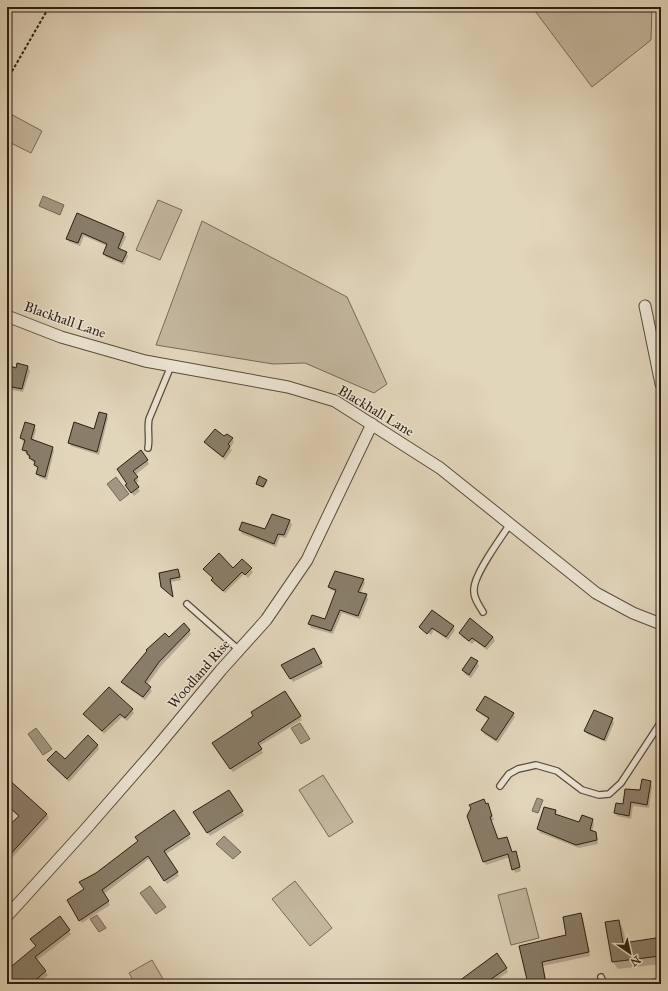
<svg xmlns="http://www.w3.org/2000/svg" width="668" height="991" viewBox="0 0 668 991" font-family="'IM FELL Great Primer',serif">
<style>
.green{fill:#c2b69d;stroke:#766a58}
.water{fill:#a29781;stroke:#726755}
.shadow{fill:#0003}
.building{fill:#897e69;stroke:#291f12}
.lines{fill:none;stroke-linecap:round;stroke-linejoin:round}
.service-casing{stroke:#574c3c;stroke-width:8}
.minor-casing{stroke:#574c3c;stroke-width:13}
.path{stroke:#291f12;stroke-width:2;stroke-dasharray:3 2;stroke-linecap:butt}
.service{stroke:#ece4d2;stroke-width:5.5}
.minor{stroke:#ece4d2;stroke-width:11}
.labels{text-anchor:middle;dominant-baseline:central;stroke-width:3;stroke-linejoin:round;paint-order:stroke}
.street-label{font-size:14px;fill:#291f12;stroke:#ece4d2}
</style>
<rect width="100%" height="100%" fill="#e1d5ba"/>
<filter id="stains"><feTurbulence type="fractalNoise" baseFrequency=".005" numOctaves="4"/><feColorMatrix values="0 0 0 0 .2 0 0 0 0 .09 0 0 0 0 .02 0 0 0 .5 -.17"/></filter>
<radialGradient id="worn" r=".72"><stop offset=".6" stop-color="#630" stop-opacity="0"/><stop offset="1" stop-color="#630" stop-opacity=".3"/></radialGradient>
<g class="green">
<polygon points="532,7 652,7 651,40 592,87"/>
<polygon points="7,112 42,131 31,153 7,141"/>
<polygon points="158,200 182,210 160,260 136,250"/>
<polygon points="202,221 347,297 387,384 374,393 305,363 273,364 156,345"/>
<polygon points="323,775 353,822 329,837 299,790"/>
<polygon points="295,881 332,928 310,946 272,899"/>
<polygon points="526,888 539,938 511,945 498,895"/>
<polygon points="152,960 166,984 135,984 129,973"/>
<polygon points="661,978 661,984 624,984 624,983"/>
</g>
<g class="water">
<polygon points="43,196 64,205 60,215 39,206"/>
<polygon points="116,477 129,494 120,501 107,484"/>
<polygon points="300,723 310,739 301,744 291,728"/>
<polygon points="36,728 52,749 43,755 28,734"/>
<polygon points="537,798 543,800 538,813 532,811"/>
<polygon points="224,836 241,852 233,859 216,844"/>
<polygon points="150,886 166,907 156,914 140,893"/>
<polygon points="97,915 106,928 99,932 90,919"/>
</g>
<g class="shadow">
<polygon points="78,214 124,234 126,237 120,250 126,253 128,256 124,265 106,257 104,254 107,246 84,236 80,246 69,242 67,239"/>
<polygon points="7,366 17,369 28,367 30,371 23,392 7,389"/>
<polygon points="106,415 108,418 99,455 71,446 69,443 95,430"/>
<polygon points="34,426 36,430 33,441 52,448 54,451 47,480 39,477 37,473 38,469 35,465 35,463 33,462 23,450 25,443 23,442 21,438"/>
<polygon points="224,438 232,439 234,442 230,448 232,450 225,460 208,446 206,442"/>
<polygon points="147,460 149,464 135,475 139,481 135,484 140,491 134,496 129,489 128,484 120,473"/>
<polygon points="266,480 267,482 264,488 257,484"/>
<polygon points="273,515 290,521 292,525 286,538 280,537 276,547 242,534 240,530 266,530"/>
<polygon points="242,560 253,572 248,578 244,574 225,593 214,584 212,580 214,579 204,569 233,569"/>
<polygon points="178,570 181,580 171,582 173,596 162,586"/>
<polygon points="363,580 365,583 360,594 366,595 368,599 360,619 342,613 333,634 311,628 309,624 326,621 336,592 331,590 329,587"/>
<polygon points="453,627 455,630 448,640 434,630 431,635 422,628 422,630 420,628"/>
<polygon points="189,630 191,634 161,666 147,685 152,691 145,700 125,686 123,682 169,639"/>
<polygon points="460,633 493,637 495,641 487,650 475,641 472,644 462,637"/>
<polygon points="314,650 323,667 293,682 283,665"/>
<polygon points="477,662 479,666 471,678 465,674 463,670"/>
<polygon points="109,688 132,710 134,713 127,721 122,717 104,734 85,714"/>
<polygon points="284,692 302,720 259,746 263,753 233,772 215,746"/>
<polygon points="477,710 513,714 515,717 498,743 484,734 482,730 489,720 479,713"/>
<polygon points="612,719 614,723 606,742 587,734 585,731"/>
<polygon points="97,745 99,749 69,782 50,764 48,761 65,761"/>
<polygon points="9,781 47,815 49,818 11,859 7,856 7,829 19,817 7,806 7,783"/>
<polygon points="650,782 652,786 649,808 633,806 631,819 617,816 615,813"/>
<polygon points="228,791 244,815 210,836 196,816"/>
<polygon points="486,805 489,808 494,820 491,821 498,840 508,841 513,853 515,852 517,855 521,871 515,873 510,857 486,865 484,862"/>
<polygon points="174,811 191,838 166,854 179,876 167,884 150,858 104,894 110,905 82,923 68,901 85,890 96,874 139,841"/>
<polygon points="556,811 557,816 579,823 592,820 594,824 592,832 595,832 597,836 598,844 579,848 540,833 538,829"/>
<polygon points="581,914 583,918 590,956 543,966 547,984 529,984 521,946 567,936"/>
<polygon points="59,918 71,934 36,961 48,975 37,984 9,984 7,982 7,971 37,946"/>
<polygon points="619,921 623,929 626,943 656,939 660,946 661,952 661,973 660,964 618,969 613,962"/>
<polygon points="506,968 508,972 491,984 457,984"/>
</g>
<g class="building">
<polygon points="77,213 124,233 118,248 127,252 122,262 103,254 107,244 82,233 78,243 66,239"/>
<polygon points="17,363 28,366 22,389 7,386 7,365 16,368"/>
<polygon points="99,412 107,414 97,452 68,443 74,422 94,429"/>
<polygon points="25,422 35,425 31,439 53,447 45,477 36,474 38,467 34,465 35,461 29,458 30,456 27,454 27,451 22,450 25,440 20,438"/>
<polygon points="215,429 224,436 227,434 233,438 228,444 230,446 223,457 204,442"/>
<polygon points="141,450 148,460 133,471 138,477 134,480 139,487 131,493 125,485 127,484 117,469"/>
<polygon points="259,476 267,480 263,487 256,484"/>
<polygon points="272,514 290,520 284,535 278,534 274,544 239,530 242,522 265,529"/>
<polygon points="219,553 233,568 242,559 252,568 245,575 242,572 223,591 211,580 213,578 203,569"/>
<polygon points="178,569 180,577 170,579 173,597 161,587 159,573"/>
<polygon points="335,571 364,579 358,592 367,594 358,616 340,610 331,631 308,624 312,615 325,619 336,590 328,587"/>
<polygon points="432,610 454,626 446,637 432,628 427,634 419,627"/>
<polygon points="470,618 493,637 485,647 472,638 469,641 459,633"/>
<polygon points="184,623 190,630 159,662 145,682 151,687 143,697 121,682 147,651 146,650 165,633 169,637"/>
<polygon points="314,648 322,663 290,679 281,665"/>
<polygon points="471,657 478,661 469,675 462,670"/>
<polygon points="109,687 133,709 125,718 120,714 102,731 83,714"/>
<polygon points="285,691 301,716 258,743 262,749 230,769 212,743 253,716 251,712"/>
<polygon points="485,696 514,713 496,740 481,730 489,718 476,710"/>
<polygon points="594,710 613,718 604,740 584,731"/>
<polygon points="88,735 98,745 67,779 47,760 56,751 65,759"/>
<polygon points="7,778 47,814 7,858 7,827 19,816 7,805"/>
<polygon points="642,779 651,781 647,805 631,802 629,816 614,813 616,803 623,804 625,789 640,790"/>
<polygon points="229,790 243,811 207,833 193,812"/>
<polygon points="484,799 486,804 488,803 492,816 490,817 498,839 507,837 512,852 516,851 520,867 512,870 508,854 483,862 467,816 471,808 469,805"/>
<polygon points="544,807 556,810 555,814 579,822 582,815 593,819 590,830 596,832 597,840 576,845 537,829"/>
<polygon points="174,810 190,834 164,851 178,872 164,881 148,856 102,890 109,901 79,921 67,900 84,889 79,882 96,873 138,841 135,837"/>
<polygon points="581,913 589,952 542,962 546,984 528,984 519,946 566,935 563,917"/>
<polygon points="60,916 70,930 35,957 46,971 31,984 7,984 7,970 36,946 30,939"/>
<polygon points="619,920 623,943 656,938 660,956 612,962 605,922"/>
<polygon points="497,953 507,968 484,984 455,984"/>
</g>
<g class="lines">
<defs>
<g id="service">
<path d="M148,448C150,438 147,429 149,419L171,366"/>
<polyline points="187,604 239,650"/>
<path d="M483,612C479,605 473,598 474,589C474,574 501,538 510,524"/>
<polyline points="500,786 509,774 518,769 536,765 557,771 582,790 599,795 609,794 621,783 661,722"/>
<polyline points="601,977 604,984"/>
</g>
<g id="minor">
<polyline points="645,306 661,384"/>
<polyline points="7,316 61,337 145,361 288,387 335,401 440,468 596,593 633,613 661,624"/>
<polyline points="7,916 85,830 153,752 221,670 266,620 307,560 372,424"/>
</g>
</defs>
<use href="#service" class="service-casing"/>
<use href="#minor" class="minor-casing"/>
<polyline class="path" points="7,80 49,7"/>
<use href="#service" class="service"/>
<use href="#minor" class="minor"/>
</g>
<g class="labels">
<g class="street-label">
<text transform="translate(65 320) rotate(19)">Blackhall Lane</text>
<text transform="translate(376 411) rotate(31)">Blackhall Lane</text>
<text transform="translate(199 674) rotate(-49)">Woodland Rise</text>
</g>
</g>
<rect width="668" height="991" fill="none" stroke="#e1d5ba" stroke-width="24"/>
<rect x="8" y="8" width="652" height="975" fill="none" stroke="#291f12" stroke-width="2"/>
<rect x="12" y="12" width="644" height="967" fill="none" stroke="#291f12"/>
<g transform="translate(630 953) rotate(146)" stroke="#ece4d2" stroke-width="3" paint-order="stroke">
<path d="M0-3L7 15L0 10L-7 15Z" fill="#291f12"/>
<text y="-6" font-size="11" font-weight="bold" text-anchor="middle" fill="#291f12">N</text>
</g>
<rect width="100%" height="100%" filter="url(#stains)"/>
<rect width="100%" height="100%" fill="url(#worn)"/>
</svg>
